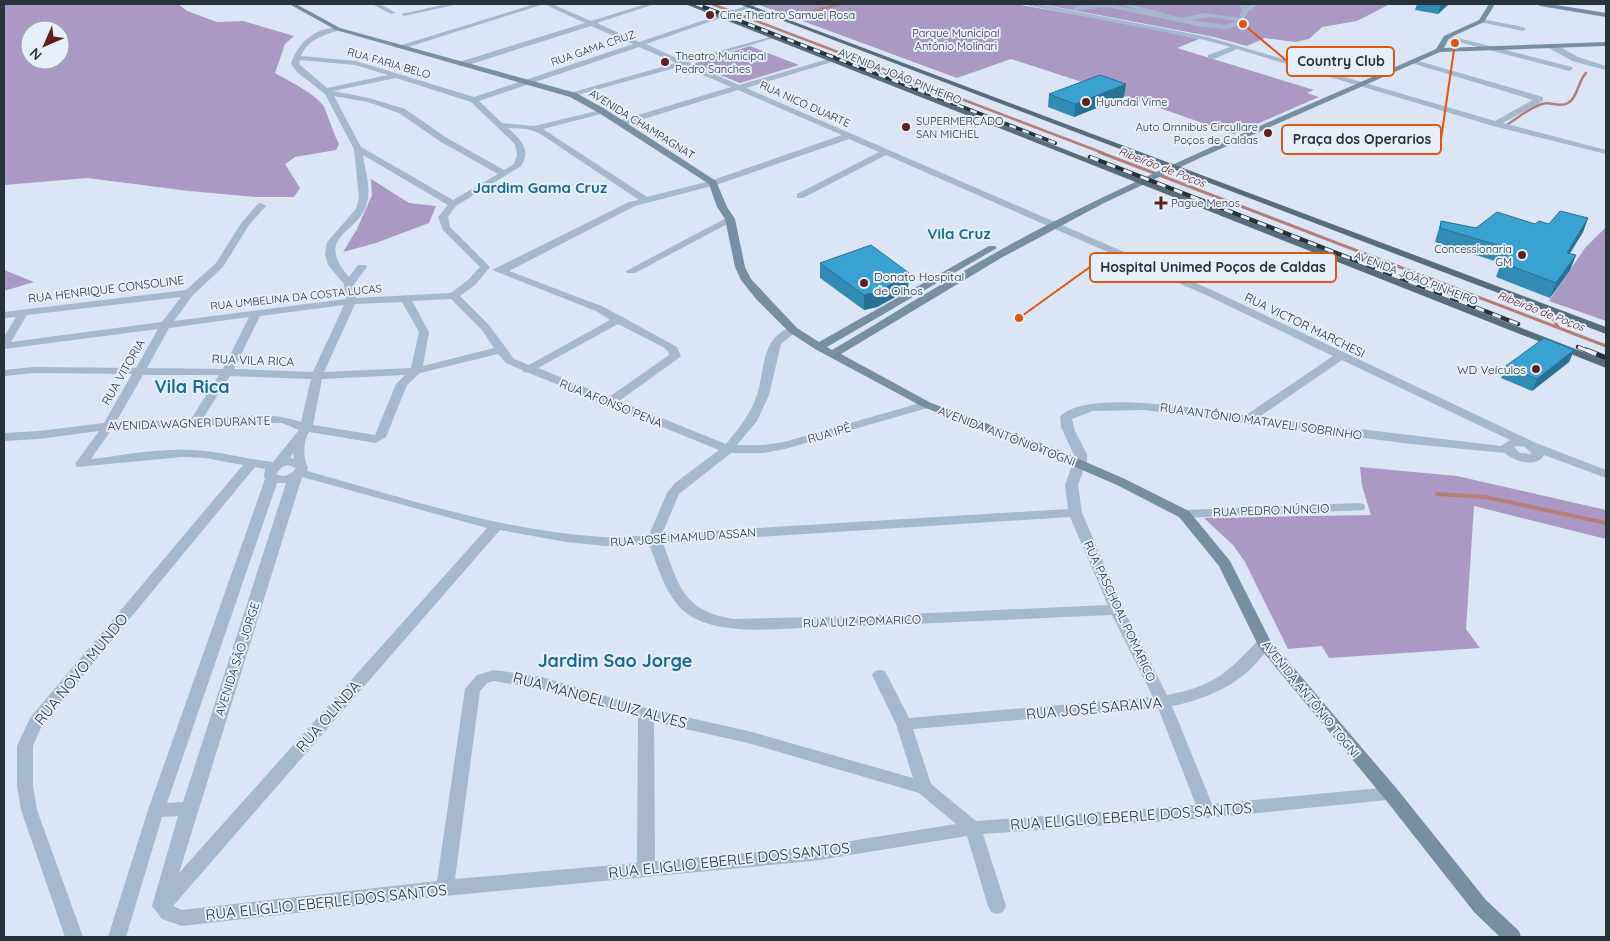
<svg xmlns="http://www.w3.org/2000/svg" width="1610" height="941" viewBox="0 0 1610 941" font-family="Quicksand,sans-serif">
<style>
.green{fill:#ab99c5;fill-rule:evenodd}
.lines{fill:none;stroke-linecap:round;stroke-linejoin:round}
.stream-far2{stroke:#b57e76;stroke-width:2.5}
.stream-far1{stroke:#b57e76;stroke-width:3}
.stream{stroke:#b57e76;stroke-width:4}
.street{fill:#a5b8ce;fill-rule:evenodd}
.secondary{fill:#768fa2;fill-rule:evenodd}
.primary{fill:#566d7d;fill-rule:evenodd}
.rail-far2-casing{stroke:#273239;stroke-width:4}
.rail-far1-casing{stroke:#273239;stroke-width:4.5}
.rail-casing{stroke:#273239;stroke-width:5.5}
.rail-far2{stroke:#e8effc;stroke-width:2.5;stroke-dasharray:7;stroke-linecap:butt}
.rail-far1{stroke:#e8effc;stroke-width:3;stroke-dasharray:9;stroke-linecap:butt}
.rail{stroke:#e8effc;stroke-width:4;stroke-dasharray:11;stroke-linecap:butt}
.wall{fill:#328bb5}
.shaded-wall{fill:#297194}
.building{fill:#3aa2d3;stroke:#297194}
.poi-dot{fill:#5f2218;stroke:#e8effc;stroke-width:2}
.labels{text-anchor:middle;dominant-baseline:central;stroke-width:4;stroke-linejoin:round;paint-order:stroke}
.far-poi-label{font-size:11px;fill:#273239;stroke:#e8effc;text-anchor:start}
.far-park-label{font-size:11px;fill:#3e285a;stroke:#e8effc}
.far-street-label{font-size:11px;fill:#273239;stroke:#e8effc}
.far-water-label{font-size:11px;font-style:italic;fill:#5f2218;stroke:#e8effc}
.poi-label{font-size:12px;fill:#273239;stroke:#e8effc;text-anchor:start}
.street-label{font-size:12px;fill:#273239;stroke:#e8effc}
.far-district-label{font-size:15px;font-weight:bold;fill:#176a91;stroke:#e8effc}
.near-street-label{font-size:15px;fill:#273239;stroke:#e8effc}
.district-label{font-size:18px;font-weight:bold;fill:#176a91;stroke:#e8effc}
.leader{fill:none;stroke:#de570e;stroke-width:2}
.callout-dot{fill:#de570e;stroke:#e8effc;stroke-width:2}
.callout{fill:#e8effc;stroke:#de570e;stroke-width:2}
.callout-label{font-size:14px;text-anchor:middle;font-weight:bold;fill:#273239}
</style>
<rect width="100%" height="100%" fill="#dbe5f5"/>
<g class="green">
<path d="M4,4H178L187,11L217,22L243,21L294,36L285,44L275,73C287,80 318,95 324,107C329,118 333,132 339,144L336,150L295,157L285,164L300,188L294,197H257L189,191L87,178L4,185ZM30,30H60V60H30Z"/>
<polygon points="763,4 1014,4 1136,25 1199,39 1177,48 1314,90 1307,93 1319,97 1234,134 1128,97 1011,59 957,78 759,5"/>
<polygon points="1041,4 1390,4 1357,21 1322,27 1309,39 1296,42 1265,38 1247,46 1214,37"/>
<polygon points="750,46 799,65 740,83 693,64"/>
<polygon points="371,179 409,203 436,206 429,223 376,243 343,252 357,229 372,195"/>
<polygon points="1606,227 1606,321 1549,301 1585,248"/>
<polygon points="4,270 34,282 4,291"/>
<polygon points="1360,467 1457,476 1606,510 1606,539 1474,506 1466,629 1480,648 1329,658 1322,646 1288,649 1245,562 1233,545 1204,518 1371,515 1362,486"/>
</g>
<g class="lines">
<g class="stream-far2">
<polyline points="712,4 1103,153"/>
<polyline points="796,16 840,4"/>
<path d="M1508,124C1519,117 1529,108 1542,104C1550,101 1560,108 1568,103C1578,97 1578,81 1586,73"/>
</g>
<g class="stream-far1">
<polyline points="1099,152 1606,346"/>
<polyline points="1552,318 1559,328"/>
</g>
<polyline class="stream" points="1437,494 1485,497 1606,523"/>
<g class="street">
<polygon points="372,4 380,4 396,13 391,14"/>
<polygon points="447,4 459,4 404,16 401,14"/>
<path d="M535,4H552L591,21L646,4H655L597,23L639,42L752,4H761L646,44L683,61L774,36V38L689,63L739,85L832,58V62L746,88L1214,291L1536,443L1606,470V478L1544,455C1537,468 1514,462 1505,453L1411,444L1144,410L1093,411L1072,419L1075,431L1087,454V461L1078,485L1082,513L1124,610L1167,695C1214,686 1228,673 1259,639L1264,638L1269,639L1271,643C1250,680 1212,698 1172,706L1212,804L1391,787L1397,789L1399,794L1397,799L1207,818L983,834L1006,906L1003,912L997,914L991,912L988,906L967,836L813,861L445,896L182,926L162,919L152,906L178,816L162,817L126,937H108L148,810L265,479L264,476L265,469L255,467L42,725L33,746V786L37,810L83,937H65L21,810L17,786V746L30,718L243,465L205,458L182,457L77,467L75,464L99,431L39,439L4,441V433L39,431L104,423L132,374L34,373L4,376V370L34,367L136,368L158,329L4,349V337L16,317L4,318V312L186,290L216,263L242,222L258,204L261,203L266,206L249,225L223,267L193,295L174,321L346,299L344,284L328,265L325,254L327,242L356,209L359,198L354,149L325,94L297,72L291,64C297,43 317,26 340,28V30C324,35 308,39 301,56L356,61L474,97L633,44L591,26L465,66H459V62L585,23L544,4L402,49L395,47ZM639,47L676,63L570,93V97L682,66L731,87L618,121V125H624L738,90L842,135L710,181L647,197L543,129L605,113V109L534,126L502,123L479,101ZM300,60L355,65L388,75L327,88L299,64ZM396,78L471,102L515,144L517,155L514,164L504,170L447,138L405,109L369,98L333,91ZM334,96L368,102L399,113L441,142L498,174L453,200L361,147ZM508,128L527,129L539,133L639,200L629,202L492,270L596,311L610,320L529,365L514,359L489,325L460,296L476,284L490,267L450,227L448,217L456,206L521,166C532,149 520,139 508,128ZM849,139L879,152L797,194V198H803L886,155L1206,295L1333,356L1246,415C1209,411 1085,387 1060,417L1061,427L1075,457L1065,485L1068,509L662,534L679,494L731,453H763L785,449L931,407L933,405L927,401L784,442L763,445H737L757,421L769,395L781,344L798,330L793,327C761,335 765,370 757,395C751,414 738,429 726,444L619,401L679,358L681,356L677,347L604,307L509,271L635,206L716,185ZM363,155L448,205L438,217L443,230L480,267L468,280L451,293L356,298L354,284L367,267L366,265H358L349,277C311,233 364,234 368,198C370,185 365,169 363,155ZM181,297L162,322L11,342L27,315ZM451,299L482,330L494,348L423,366L429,332L412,301ZM402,302L419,332L411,368L324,372L355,304ZM344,305L313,372L234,369L260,316ZM249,317L223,369L147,368L169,328ZM618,324L663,347L668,351L669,355L609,397L538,368ZM498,354L506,363L522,370L523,372L529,373L719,450L675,483L667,493L649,535C634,536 618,538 603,537C502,531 404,498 307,471L308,468C303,459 303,441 309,432L376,443L386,437L407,385L420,373ZM1342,360L1510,440L1501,446L1259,417ZM143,375H219L191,419L116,422ZM405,375L396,384L375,435L313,425L322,379ZM230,376L311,379L301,422C270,411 236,417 203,418ZM266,423H282L299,430L273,462C246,459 219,451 192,450C158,448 124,455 91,459L112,429ZM1517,446L1525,447L1532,454L1520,453L1514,447ZM293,453L294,459L290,458ZM288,465L296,468C291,475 284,478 276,474L282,467ZM302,477L487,528L179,873ZM277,483H286L183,802L167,803ZM1070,517L1108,605L865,616L734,619C683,611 679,586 663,543ZM500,530L566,542L605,546L649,544C659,570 668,606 696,619C732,636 782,628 820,627C918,625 1015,619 1112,615L1153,697L909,718L885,671L880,670L875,671L872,675L896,724L913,778L748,731L646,708L542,677L494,670L477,675L465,689L437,881L182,910L173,906ZM494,681L542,689L638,717L637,863L455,879L480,691L487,683ZM1158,708L1196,805L976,821L931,784L913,729ZM654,722L748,743L919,793L956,824L813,847L655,861Z"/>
<polygon points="1027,4 1039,4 1208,37 1495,121 1533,100 1408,62 1415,60 1543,97 1543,101 1503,123 1606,150 1606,154 1493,126 1237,49 1214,59 1208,59 1208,55 1230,47 1205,40 1030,6"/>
<path d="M1110,4L1138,10L1121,4H1130L1182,18L1205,13L1239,18L1242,10L1239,4H1245L1248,6L1253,4H1260L1248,11L1245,18L1238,26L1225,29L1203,27L1107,7L1076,10L1073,8L1076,6ZM1212,17L1236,21L1225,25L1190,20Z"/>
<polygon points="1482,19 1523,27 1526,29 1523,31 1480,22 1480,20"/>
<polygon points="1446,35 1572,67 1573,69 1569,71 1444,38 1443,37"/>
<polygon points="1549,44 1555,44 1578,57 1606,66 1606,70 1572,61 1549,48"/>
<polygon points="730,216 733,217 733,221 635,273 627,273 626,271"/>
<polygon points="1359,503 1364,504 1365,507 1364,510 1184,518 1177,514 1184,510"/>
</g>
<g class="secondary">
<path d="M289,4H296L340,28L576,93L605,109L716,181L727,207L735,219L745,267L751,279L797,328L819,342L989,246H995L997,248L827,347L832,350C905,307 976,261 1051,223C1177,159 1308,106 1436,49L1444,36L1479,20L1489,4H1495L1484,22L1449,38L1444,48L1606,42V46L1440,52L1200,158L1104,203L1001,258L841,354L931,403L1051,447L1125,479L1189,511L1230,561L1270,640L1397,789L1486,900L1519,931L1521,937H1500L1474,912L1385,799L1259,647L1219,566L1179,517L1117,485L1043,453L923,407L815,349L789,332L756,299L741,280L735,267L725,219L717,207L709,184L599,113L570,97L336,30Z"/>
<polygon points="1537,4 1550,4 1606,13 1606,17 1540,6"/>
</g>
<g class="primary">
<polygon points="685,4 693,4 1606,361 1606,368"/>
<polygon points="739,4 747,4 1606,327 1606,334"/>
</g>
<defs>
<polyline id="rail-far2" points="696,4 1055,143"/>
<g id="rail-far1">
<polyline points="1090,157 1518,324"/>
<polyline points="1578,347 1590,352"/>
</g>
<polyline id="rail" points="1586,350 1606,358"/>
</defs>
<use href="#rail-far2" class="rail-far2-casing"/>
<use href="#rail-far1" class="rail-far1-casing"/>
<use href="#rail" class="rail-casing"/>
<use href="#rail-far2" class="rail-far2"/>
<use href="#rail-far1" class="rail-far1"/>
<use href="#rail" class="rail"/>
</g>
<g class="wall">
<polygon points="1417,4 1449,4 1438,14 1415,10"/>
<polygon points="1049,94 1124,97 1074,117 1048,107"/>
<polygon points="1588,218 1583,232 1569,254 1576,255 1570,270 1550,298 1496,277 1501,263 1435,242 1441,221 1476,228 1535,224 1549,224"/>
<polygon points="820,263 909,273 908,288 899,292 899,295 877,307 864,310 820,278"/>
<polygon points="1574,350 1569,362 1532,391 1501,378 1506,366"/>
</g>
<g class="shaded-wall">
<polygon points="1441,4 1449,4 1438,14"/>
<polygon points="1126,84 1124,97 1074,117 1075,104"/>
<polygon points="1588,218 1583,232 1561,268 1567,253"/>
<polygon points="1576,255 1570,270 1550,298 1556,283"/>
<polygon points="909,273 908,288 899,292 899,295 877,307 864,310 864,295 897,277"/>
<polygon points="1574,350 1569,362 1532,391 1537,379"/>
</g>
<g class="building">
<polygon points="1100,75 1126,84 1075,104 1049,94"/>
<polygon points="1560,211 1588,218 1567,253 1576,255 1556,283 1501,262 1511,249 1440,228 1441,221 1476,228 1497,212 1535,224 1539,221 1549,224"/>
<polygon points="871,245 909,273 897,277 899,280 877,292 864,295 820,263"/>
<polygon points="1544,338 1574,350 1537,379 1506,366"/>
</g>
<g class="poi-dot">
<circle cx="710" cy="15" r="5"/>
<circle cx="665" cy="62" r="5"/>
<circle cx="1086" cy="102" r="5"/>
<circle cx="906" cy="127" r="5"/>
<circle cx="1268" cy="133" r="5"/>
<path d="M1158.5 195.5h5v5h5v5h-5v5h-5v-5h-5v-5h5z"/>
<circle cx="1522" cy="255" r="5"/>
<circle cx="864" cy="283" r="5"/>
<circle cx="1536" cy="369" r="5"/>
</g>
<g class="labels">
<g class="far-poi-label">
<text x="720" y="15">Cine Theatro Samuel Rosa</text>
<text x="675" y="56">Theatro Municipal<tspan x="675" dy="13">Pedro Sanches</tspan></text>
<text x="1096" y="102">Hyundai Vime</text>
<text x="916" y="121">SUPERMERCADO<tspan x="916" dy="13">SAN MICHEL</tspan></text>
<text x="1258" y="127" text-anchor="end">Auto Omnibus Circullare<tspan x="1258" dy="13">Poços de Caldas</tspan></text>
<text x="1171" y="203">Pague Menos</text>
<text x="1512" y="249" text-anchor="end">Concessionaria<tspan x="1512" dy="13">GM</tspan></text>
</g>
<g class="far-park-label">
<text x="956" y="33">Parque Municipal<tspan x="956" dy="13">Antônio Molinari</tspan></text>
</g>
<g class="far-street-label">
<text transform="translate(593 48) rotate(-19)">RUA GAMA CRUZ</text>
<text transform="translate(389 63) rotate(16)">RUA FARIA BELO</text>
<text transform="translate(900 76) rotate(22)">AVENIDA JOÃO PINHEIRO</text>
<text transform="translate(805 104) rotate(24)">RUA NICO DUARTE</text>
<text transform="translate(642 124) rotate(32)">AVENIDA CHAMPAGNAT</text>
<text transform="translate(1416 278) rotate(21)">AVENIDA JOÃO PINHEIRO</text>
<text transform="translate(296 297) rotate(-6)">RUA UMBELINA DA COSTA LUCAS</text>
</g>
<g class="far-water-label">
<text transform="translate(1162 167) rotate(21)">Ribeirão de Poços</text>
<text transform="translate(1541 311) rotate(21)">Ribeirão de Poços</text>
</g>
<g class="poi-label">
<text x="874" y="276">Donato Hospital<tspan x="874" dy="14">de Olhos</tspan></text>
<text x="1526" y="369" text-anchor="end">WD Veículos</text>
</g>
<g class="street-label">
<text transform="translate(106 289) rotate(-7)">RUA HENRIQUE CONSOLINE</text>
<text transform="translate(1305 325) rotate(26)">RUA VICTOR MARCHESI</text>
<text transform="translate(253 360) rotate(2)">RUA VILA RICA</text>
<text transform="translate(123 372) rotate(-60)">RUA VITORIA</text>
<text transform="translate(611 403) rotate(22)">RUA AFONSO PENA</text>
<text transform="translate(1261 421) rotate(8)">RUA ANTÔNIO MATAVELI SOBRINHO</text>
<text transform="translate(189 423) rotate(-2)">AVENIDA WAGNER DURANTE</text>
<text transform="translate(829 433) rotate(-16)">RUA IPÊ</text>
<text transform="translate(1007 436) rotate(21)">AVENIDA ANTÔNIO TOGNI</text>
<text transform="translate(1271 510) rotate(-2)">RUA PEDRO NÚNCIO</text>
<text transform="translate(683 537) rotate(-4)">RUA JOSÉ MAMUD ASSAN</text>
<text transform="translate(1120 611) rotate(65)">RUA PASCHOAL POMARICO</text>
<text transform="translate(862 621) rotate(-2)">RUA LUIZ POMARICO</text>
<text transform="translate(237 659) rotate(-72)">AVENIDA SÃO JORGE</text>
<text transform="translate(1311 699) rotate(51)">AVENIDA ANTÔNIO TOGNI</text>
</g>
<g class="far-district-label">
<text x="540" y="187">Jardim Gama Cruz</text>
<text x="959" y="233">Vila Cruz</text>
</g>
<g class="near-street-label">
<text transform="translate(81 669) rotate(-51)">RUA NOVO MUNDO</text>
<text transform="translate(600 700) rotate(15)">RUA MANOEL LUIZ ALVES</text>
<text transform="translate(1094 708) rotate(-5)">RUA JOSÉ SARAIVA</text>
<text transform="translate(328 716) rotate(-49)">RUA OLINDA</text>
<text transform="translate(1131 816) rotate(-4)">RUA ELIGLIO EBERLE DOS SANTOS</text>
<text transform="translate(729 860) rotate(-6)">RUA ELIGLIO EBERLE DOS SANTOS</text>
<text transform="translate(326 902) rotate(-6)">RUA ELIGLIO EBERLE DOS SANTOS</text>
</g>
<g class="district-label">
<text x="192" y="386">Vila Rica</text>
<text x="615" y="660">Jardim Sao Jorge</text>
</g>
</g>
<path class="leader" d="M1243 24L1287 61M1455 43L1441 139M1019 318L1090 267"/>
<g class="callout-dot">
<circle cx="1243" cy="24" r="5"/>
<circle cx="1455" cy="43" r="5"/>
<circle cx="1019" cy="318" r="5"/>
</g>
<g class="callout">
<rect x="1287" y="47" width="107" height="29" rx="5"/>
<rect x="1282" y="125" width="159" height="29" rx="5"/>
<rect x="1090" y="253" width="246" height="29" rx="5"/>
</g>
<g class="callout-label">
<text x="1341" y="66">Country Club</text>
<text x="1362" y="144">Praça dos Operarios</text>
<text x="1213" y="272">Hospital Unimed Poços de Caldas</text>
</g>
<rect width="1610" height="941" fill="none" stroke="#273239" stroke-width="10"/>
<g transform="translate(45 45) rotate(225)"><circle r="24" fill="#e8effc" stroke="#9ba3ae"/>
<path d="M0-4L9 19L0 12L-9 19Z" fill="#5f2218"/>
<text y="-8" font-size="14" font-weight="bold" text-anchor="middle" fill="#273239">N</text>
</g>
</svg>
